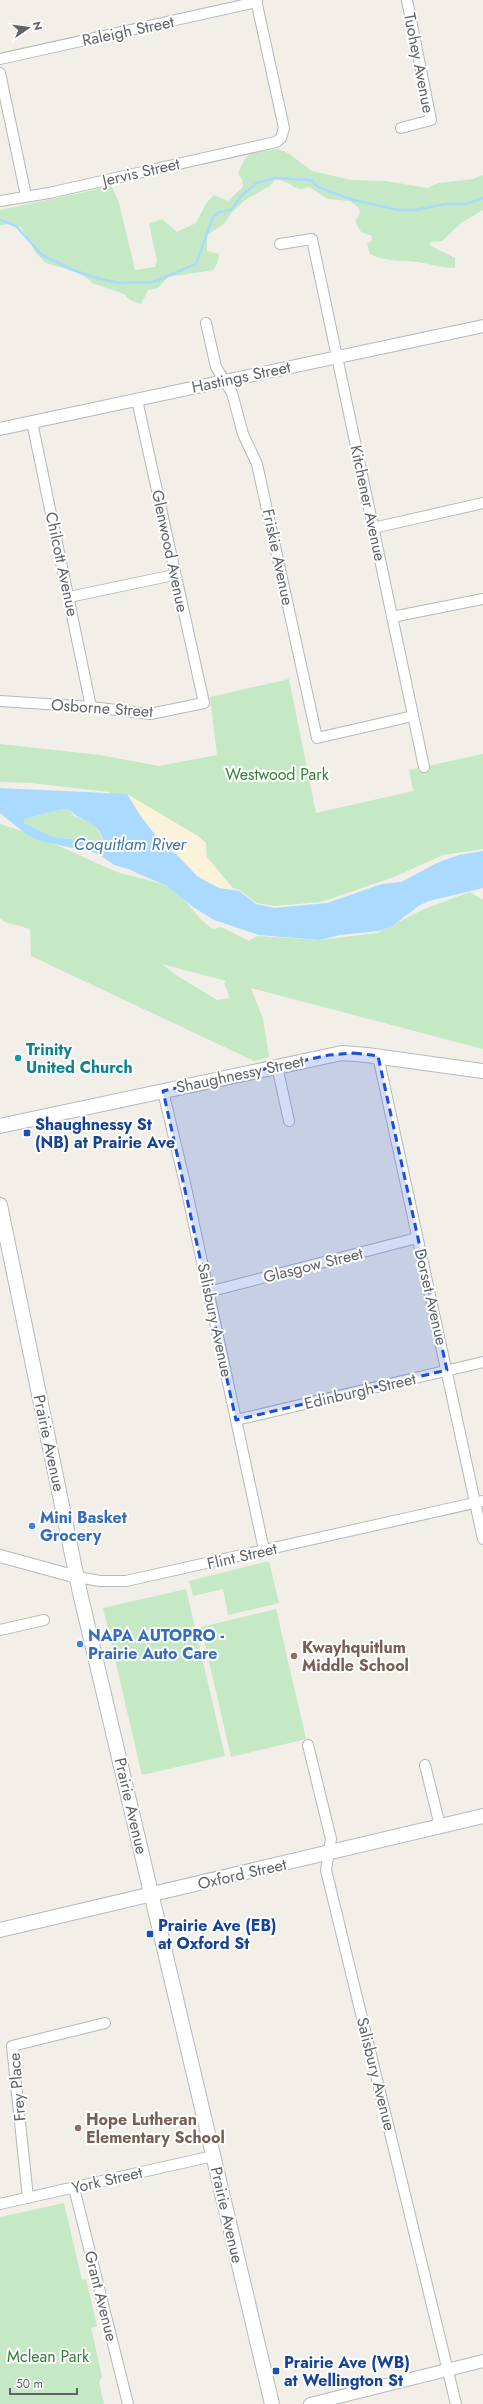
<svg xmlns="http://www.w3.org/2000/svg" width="483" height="2404" viewBox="0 0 483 2404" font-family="Jost,sans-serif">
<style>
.green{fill:#c5e8c5;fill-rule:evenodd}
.sand{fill:#fbf3d9}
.water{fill:#aadaff;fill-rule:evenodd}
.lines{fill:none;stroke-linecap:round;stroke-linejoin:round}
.stream{stroke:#aadaff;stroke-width:2.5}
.minor-casing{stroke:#b5b8bc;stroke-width:12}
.tertiary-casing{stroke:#b5b8bc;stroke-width:14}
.secondary-casing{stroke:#b6babf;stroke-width:16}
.minor{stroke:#fff;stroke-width:10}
.tertiary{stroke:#fff;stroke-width:12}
.secondary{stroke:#fff;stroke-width:14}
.marked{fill:#1d4ed8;fill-opacity:0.2;stroke:#1d4ed8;stroke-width:3;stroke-dasharray:8 5;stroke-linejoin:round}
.culture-dot{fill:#0f9aa8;stroke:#fff;stroke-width:1.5}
.transit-dot{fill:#1a4fb4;stroke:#fff;stroke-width:1.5}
.shop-dot{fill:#3f7fe0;stroke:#fff;stroke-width:1.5}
.education-dot{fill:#8d6e63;stroke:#fff;stroke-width:1.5}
.labels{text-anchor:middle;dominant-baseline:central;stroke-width:4;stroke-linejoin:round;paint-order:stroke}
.street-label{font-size:16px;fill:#5f6368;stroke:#fff}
.park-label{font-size:16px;fill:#348238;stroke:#fff}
.culture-label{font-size:16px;font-weight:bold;fill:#0d838f;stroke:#fff;text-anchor:start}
.transit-label{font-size:16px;font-weight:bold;fill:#164399;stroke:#fff;text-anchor:start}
.shop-label{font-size:16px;font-weight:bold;fill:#366cbe;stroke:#fff;text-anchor:start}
.education-label{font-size:16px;font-weight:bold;fill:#785e54;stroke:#fff;text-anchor:start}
.water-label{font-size:17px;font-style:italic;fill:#4174aa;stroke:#fff}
</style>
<rect width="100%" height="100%" fill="#f1efe8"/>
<g class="green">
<path d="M278,149L288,153L312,171L351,180L386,181L427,188L439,183L473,179L483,175V210L461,223L442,241L431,242L429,245L455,258V268C442,268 430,264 418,262C401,260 385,262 370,254L367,244L372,240V236L361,232L355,221L360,214L359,208L350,201L328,199L309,187L301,189L293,187L292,185L276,178L270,186L245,200L232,212L224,224L207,235V251L219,254L218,262L213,270L168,277L158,288L148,290L141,304L130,300L124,294L92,283L87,278L76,272L46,263L36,253L21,227L9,224L0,225V210L94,190L111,184L119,203L135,270L155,267L157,260L149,224L162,219L177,232L196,223L207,202L214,195L228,201L243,187L242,179L238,173L246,157L255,152Z"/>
<polygon points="289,679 316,813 413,791 409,770 483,754 483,849 443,855 394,877 321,902 275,906 256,903 240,890 233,888 207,857 206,843 109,792 31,783 0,782 0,744 100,755 159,766 217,755 210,697"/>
<polygon points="63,809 69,809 74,816 94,824 105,843 53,837 24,823 24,819"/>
<path d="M0,824C38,835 74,853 110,869C128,877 148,878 166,886C186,895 194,917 213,929L221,927L249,941L257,936L320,940L377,933L424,909L470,892L483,900V1049L251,988L263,1019L269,1057L254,1061L31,956L30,929L5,922L0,918ZM162,964L226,981L224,983L230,998L217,1000L176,975Z"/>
<polygon points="269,1561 279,1603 228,1615 223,1589 193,1596 189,1581"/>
<polygon points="186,1589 225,1756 142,1775 103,1608"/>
<polygon points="276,1609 306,1739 231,1757 201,1627"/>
<polygon points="64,2203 82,2280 86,2279 97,2326 91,2328 102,2376 99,2382 104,2404 0,2404 0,2217"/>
</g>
<path class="sand" d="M127,794L198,836L206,843L205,855L232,889C209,890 192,871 178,856C173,850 166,848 161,843C148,828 137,811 127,794Z"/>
<path class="water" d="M0,788L127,794L140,815L162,844L178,856L197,876L219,888L239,891L256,904L274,908L327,903L382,884L401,882L439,862L459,855L483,851V888L429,901L420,905L391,927L378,931L340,935L320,940L259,935L214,920L193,907L167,886L128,869L114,865L99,854L41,841L27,835L0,813ZM63,809H69C81,824 96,817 105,843L53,837L24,823V819Z"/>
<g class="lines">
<polyline class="stream" points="0,220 16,226 42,255 73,270 100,279 120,283 153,282 196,264 213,217 219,212 231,210 241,196 257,183 275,178 311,180 318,187 353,200 399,210 415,210 445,204 466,204 483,198"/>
<defs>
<g id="minor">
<polyline points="0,59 257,2"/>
<polyline points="0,73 26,196"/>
<polyline points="401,128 431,120 407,0"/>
<polyline points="0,201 49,193 276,142 281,138 284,128 256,0"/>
<polyline points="280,244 312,239 424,767"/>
<polyline points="206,323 216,367 232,393 243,434 257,464 317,738 413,716"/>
<polyline points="32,422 91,707"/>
<polyline points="373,528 483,503"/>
<polyline points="69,597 174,575"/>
<polyline points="392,617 483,599"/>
<polyline points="0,701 91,707 150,714 204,703 137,400"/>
<polyline points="378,1056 483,1539"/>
<polyline points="277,1066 289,1121"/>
<polyline points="163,1091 187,1192 264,1550"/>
<polyline points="208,1292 417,1238"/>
<polyline points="236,1420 483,1362"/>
<polyline points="77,1577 100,1581 126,1581 483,1501"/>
<polyline points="0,1630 44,1620"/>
<polyline points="308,1745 331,1839 326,1870 456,2404"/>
<polyline points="425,1765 440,1826"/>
<polyline points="74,2188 128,2404"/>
<polyline points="28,2198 12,2046 105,2023"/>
<polyline points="0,2204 213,2156"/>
</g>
<g id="tertiary">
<polyline points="0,429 483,326"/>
<polyline points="0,1556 77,1577"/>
<polyline points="310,2404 483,2361"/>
</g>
<g id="secondary">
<polyline points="0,1126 342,1053 367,1055 483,1071"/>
<polyline points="0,1205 80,1593 272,2404"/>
<polyline points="0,1930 483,1816"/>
</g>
</defs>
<use href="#minor" class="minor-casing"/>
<use href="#tertiary" class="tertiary-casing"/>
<use href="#secondary" class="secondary-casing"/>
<use href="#minor" class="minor"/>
<use href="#tertiary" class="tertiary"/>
<use href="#secondary" class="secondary"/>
</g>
<path class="marked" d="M354,1053L378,1056L447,1370L236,1420L163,1091L329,1055Z"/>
<circle class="culture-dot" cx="18" cy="1058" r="4"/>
<g class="transit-dot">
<rect x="23" y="1129" width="8" height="8" rx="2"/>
<rect x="146" y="1930" width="8" height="8" rx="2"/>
<rect x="272" y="2367" width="8" height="8" rx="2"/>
</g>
<g class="shop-dot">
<circle cx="32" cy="1526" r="4"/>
<circle cx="80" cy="1644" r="4"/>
</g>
<g class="education-dot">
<circle cx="294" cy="1656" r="4"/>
<circle cx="78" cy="2128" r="4"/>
</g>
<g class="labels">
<g class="street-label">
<text transform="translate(128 31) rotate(-12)">Raleigh Street</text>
<text transform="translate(419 63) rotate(79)">Tuohey Avenue</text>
<text transform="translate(141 172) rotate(-13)">Jervis Street</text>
<text transform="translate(241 377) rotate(-12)">Hastings Street</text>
<text transform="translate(368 503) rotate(78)">Kitchener Avenue</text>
<text transform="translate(170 551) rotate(78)">Glenwood Avenue</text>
<text transform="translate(278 557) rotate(78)">Friskie Avenue</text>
<text transform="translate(62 564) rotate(78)">Chilcott Avenue</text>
<text transform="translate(102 708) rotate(4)">Osborne Street</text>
<text transform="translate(240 1074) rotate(-12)">Shaughnessy Street</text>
<text transform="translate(313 1265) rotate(-14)">Glasgow Street</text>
<text transform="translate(431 1297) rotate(77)">Dorset Avenue</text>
<text transform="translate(215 1320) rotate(78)">Salisbury Avenue</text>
<text transform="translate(360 1391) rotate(-13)">Edinburgh Street</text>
<text transform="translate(49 1443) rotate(78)">Prairie Avenue</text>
<text transform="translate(242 1556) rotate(-13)">Flint Street</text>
<text transform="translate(131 1806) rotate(77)">Prairie Avenue</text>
<text transform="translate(242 1874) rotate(-13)">Oxford Street</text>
<text transform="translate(376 2074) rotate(76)">Salisbury Avenue</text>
<text transform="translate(17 2087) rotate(-95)">Frey Place</text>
<text transform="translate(107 2180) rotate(-13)">York Street</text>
<text transform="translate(227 2215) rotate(77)">Prairie Avenue</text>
<text transform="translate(101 2296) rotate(76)">Grant Avenue</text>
</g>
<g class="park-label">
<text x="277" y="774">Westwood Park</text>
<text x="48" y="2356">Mclean Park</text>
</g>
<g class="culture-label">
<text x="26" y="1049">Trinity<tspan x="26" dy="18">United Church</tspan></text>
</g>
<g class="transit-label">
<text x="35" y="1124">Shaughnessy St<tspan x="35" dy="18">(NB) at Prairie Ave</tspan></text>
<text x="158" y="1925">Prairie Ave (EB)<tspan x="158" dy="18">at Oxford St</tspan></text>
<text x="284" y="2362">Prairie Ave (WB)<tspan x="284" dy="18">at Wellington St</tspan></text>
</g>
<g class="shop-label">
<text x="40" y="1517">Mini Basket<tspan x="40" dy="18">Grocery</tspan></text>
<text x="88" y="1635">NAPA AUTOPRO -<tspan x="88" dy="18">Prairie Auto Care</tspan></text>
</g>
<g class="education-label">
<text x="302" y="1647">Kwayhquitlum<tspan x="302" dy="18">Middle School</tspan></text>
<text x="86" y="2119">Hope Lutheran<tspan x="86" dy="18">Elementary School</tspan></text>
</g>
<g class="water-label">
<text x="130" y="844">Coquitlam River</text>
</g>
</g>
<g transform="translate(28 28) rotate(77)" stroke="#ffffff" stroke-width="3" paint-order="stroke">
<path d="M0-3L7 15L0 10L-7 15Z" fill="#5f6368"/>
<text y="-6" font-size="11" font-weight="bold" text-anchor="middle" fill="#5f6368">N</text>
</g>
<path d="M10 2388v6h67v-6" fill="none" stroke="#5f6368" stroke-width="2"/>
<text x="16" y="2388" font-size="12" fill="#5f6368" stroke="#ffffff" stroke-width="3" paint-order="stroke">50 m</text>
</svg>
